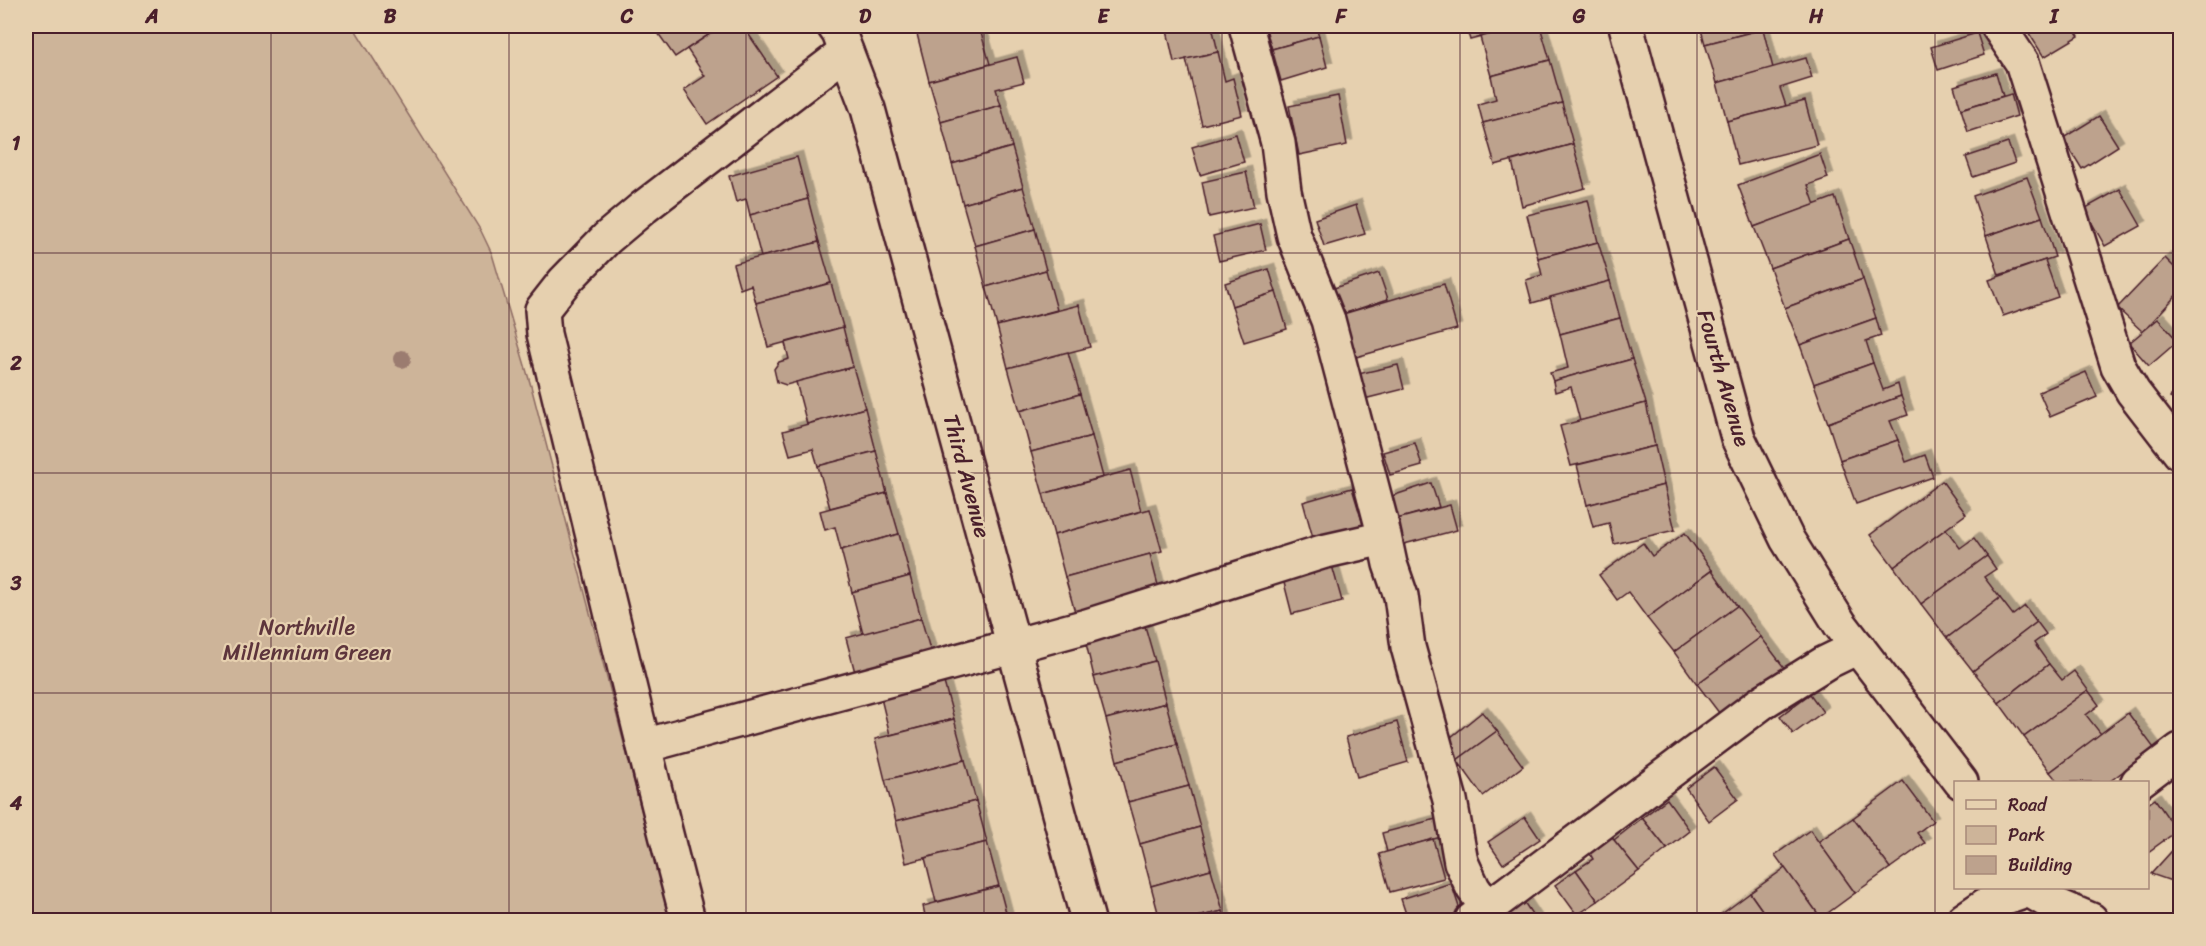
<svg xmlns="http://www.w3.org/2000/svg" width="2206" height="946" viewBox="0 0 2206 946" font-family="Sriracha,sans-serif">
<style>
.green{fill:#cdb499;stroke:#8c6a62;stroke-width:1.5}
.building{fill:#bda28d;stroke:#4a1f2b;stroke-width:1.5;filter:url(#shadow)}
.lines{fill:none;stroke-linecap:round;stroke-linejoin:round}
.minor-casing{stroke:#4a1f2b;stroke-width:38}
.minor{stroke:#e6d0af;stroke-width:33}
.tree{fill:#9b7b70}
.grid{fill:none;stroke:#4a1f2b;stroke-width:1.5;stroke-opacity:0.55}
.labels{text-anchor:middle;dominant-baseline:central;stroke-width:4.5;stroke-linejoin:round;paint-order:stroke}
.street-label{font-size:22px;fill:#4a1f2b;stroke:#e6d0af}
.park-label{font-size:22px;fill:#5e353c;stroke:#e6d0af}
.neatline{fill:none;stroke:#4a1f2b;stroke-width:2}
.grid-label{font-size:20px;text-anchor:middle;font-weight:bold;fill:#4a1f2b}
</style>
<defs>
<filter id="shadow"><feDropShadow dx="5.5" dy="-5.5" stdDeviation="0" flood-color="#0004"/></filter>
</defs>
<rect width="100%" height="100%" fill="#e6d0af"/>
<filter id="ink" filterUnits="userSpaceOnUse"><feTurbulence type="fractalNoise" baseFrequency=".0167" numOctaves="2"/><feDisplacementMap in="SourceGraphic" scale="12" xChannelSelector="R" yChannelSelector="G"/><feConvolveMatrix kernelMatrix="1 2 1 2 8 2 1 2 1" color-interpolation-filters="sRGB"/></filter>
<g filter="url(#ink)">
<polygon class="green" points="26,26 353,26 481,231 492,254 531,386 670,920 26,920"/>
<g class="building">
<polygon points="653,26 722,26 675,57"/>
<polygon points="722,26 743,26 777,76 707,124 684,90 705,76 687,49"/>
<polygon points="945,26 979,26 990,64 929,81 917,34"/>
<polygon points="1166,26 1212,26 1218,52 1174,62"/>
<polygon points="1265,26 1316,26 1319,36 1272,49"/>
<polygon points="1466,26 1523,26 1470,40"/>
<polygon points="1523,26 1540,26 1550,60 1491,76 1480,37"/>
<polygon points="1700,26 1762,26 1763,29 1705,44"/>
<polygon points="2027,26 2072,26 2079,36 2044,57 2025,27"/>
<polygon points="1763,29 1773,68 1717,83 1705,44"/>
<polygon points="1977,33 1984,55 1938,70 1931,47"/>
<polygon points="1319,36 1327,67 1281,81 1272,49"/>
<polygon points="1218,52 1225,81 1233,78 1242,115 1202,125 1186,59"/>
<polygon points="1017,57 1024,82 996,89 1001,105 941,122 929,81"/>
<polygon points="1806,58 1812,78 1780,88 1786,106 1727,121 1717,83"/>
<polygon points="1550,60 1562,103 1483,123 1478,104 1496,99 1491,76"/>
<polygon points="1996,73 2003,96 1961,109 1954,86"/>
<polygon points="2011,94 2017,116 1968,132 1961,109"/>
<polygon points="1338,96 1347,145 1299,155 1289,106"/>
<polygon points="1805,101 1817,145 1738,165 1727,121"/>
<polygon points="1562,103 1573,144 1495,165 1483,123"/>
<polygon points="1001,105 1012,147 952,164 941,122"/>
<polygon points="2099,116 2118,146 2082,169 2063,138"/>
<polygon points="1236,134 1244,162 1200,175 1192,147"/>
<polygon points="2008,143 2015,163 1973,177 1966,157"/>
<polygon points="1573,144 1585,188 1522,206 1512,161"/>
<polygon points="1012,147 1023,187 963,204 952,164"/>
<polygon points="1820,154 1828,178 1808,185 1815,205 1754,227 1738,185"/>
<polygon points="797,157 808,199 750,215 746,199 736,202 729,176"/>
<polygon points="1246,172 1254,207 1209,217 1202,182"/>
<polygon points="2027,177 2042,217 1986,236 1973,196"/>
<polygon points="1023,187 1035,229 975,246 963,204"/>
<polygon points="2120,189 2141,226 2105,246 2084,209"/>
<polygon points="1835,197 1849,239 1770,268 1754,227"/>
<polygon points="808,199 819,242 761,257 750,215"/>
<polygon points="1588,200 1598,242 1538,258 1527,215"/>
<polygon points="1356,205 1365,234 1324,246 1315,219"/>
<polygon points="2042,217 2055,257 1999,275 1986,236"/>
<polygon points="1260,224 1266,250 1219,261 1213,236"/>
<polygon points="1035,229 1046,270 986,287 975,246"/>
<polygon points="1849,239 1863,279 1785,308 1770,268"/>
<polygon points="819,242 831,283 756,303 751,285 740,289 733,264"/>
<polygon points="1598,242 1610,281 1532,303 1526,280 1542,275 1538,258"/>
<polygon points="2165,258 2180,273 2180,291 2143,332 2117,308"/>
<polygon points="2045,260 2058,297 2003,316 1989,280"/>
<polygon points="1269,269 1276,292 1232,306 1225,283"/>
<polygon points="1046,270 1057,310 997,326 986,287"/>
<polygon points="1379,273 1388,299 1343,314 1334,288"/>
<polygon points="1863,279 1876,318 1800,345 1785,308"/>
<polygon points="1610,281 1620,318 1560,334 1550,297"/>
<polygon points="831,283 843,327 768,347 756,303"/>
<polygon points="1444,284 1457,329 1356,357 1343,314"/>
<polygon points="1276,292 1287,329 1244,342 1232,306"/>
<polygon points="1079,305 1090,347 1008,368 997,326"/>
<polygon points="1620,318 1632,359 1553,381 1550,373 1568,368 1560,334"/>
<polygon points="1876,318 1881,336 1866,341 1873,363 1814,384 1800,345"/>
<polygon points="2158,319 2178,341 2149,366 2129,343"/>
<polygon points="843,327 853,367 786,385 777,382 774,369 779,362 789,359 785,343"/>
<polygon points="1068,352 1080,394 1020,411 1008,368"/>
<polygon points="1632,359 1646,403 1580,421 1571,387 1555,392 1553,381"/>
<polygon points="1873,363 1883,390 1898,384 1901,396 1828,423 1814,384"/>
<polygon points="1398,365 1404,389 1364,399 1358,374"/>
<polygon points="853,367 865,408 807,424 796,382"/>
<polygon points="2086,372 2097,397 2050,417 2039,392"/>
<polygon points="2180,387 2180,408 2170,397"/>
<polygon points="1080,394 1092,436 1031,452 1020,411"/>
<polygon points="1901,396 1908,415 1890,421 1898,440 1840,460 1828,423"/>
<polygon points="1646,403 1655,446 1571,466 1560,426"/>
<polygon points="865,408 876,451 818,466 813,449 790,455 783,431"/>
<polygon points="1092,436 1103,477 1043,494 1031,452"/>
<polygon points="1898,440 1906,462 1925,455 1933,477 1856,504 1840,460"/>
<polygon points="1415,443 1422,466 1390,475 1383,452"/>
<polygon points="1655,446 1664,485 1587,505 1577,465"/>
<polygon points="876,451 887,493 830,508 818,466"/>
<polygon points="1130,470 1141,511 1054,535 1043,494"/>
<polygon points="1942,481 1966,514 1894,567 1870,535"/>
<polygon points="1431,483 1439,507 1397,519 1389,497"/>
<polygon points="1664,485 1675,530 1614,544 1609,523 1593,527 1587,505"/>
<polygon points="1352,488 1365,531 1315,545 1303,502"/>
<polygon points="887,493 899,534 841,550 835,527 825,530 820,511"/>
<polygon points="1450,505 1457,530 1404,544 1397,519"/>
<polygon points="1150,509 1162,551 1065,577 1054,535"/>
<polygon points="1946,529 1960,548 1974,538 1987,556 1921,604 1894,567"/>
<polygon points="1685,533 1712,570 1647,618 1628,592 1617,600 1599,575 1643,543 1652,556"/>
<polygon points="899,534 910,576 852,592 841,550"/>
<polygon points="1150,554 1161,597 1077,619 1065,577"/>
<polygon points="1987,556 1996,569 1984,577 2000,598 1947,638 1921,604"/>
<polygon points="1331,562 1342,601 1292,614 1282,575"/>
<polygon points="1712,570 1737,606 1674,652 1647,618"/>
<polygon points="910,576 921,618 863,634 852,592"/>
<polygon points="2000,598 2013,615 2025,606 2037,622 1973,671 1947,638"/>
<polygon points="1737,606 1761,637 1697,684 1674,652"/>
<polygon points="921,618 933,660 857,680 846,638"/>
<polygon points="1143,619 1155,661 1094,677 1084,635"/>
<polygon points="2037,622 2046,634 2034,643 2049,664 1999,703 1973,671"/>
<polygon points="1761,637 1786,670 1723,718 1697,684"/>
<polygon points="1155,661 1166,703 1106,719 1094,677"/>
<polygon points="2049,664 2062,680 2074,671 2088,690 2024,737 1999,703"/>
<polygon points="942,675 954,719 890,735 879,690"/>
<polygon points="2088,690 2099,705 2086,715 2101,734 2050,772 2024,737"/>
<polygon points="1810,694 1823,712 1793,734 1780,716"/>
<polygon points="1166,703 1177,744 1117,761 1106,719"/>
<polygon points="1482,712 1497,731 1457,760 1445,742"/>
<polygon points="2128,713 2154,748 2109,782 2058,782 2050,772"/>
<polygon points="954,719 965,760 885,780 875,739"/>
<polygon points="1397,722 1408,762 1357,777 1346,737"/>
<polygon points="1497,731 1523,766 1483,796 1457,760"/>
<polygon points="1177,744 1189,786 1128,802 1117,761"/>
<polygon points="965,760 976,801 896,821 885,780"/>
<polygon points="1714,767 1738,799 1709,821 1686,788"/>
<polygon points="1903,781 1933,821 1917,833 1925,843 1890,868 1853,818"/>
<polygon points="1189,786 1200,827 1140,844 1128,802"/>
<polygon points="1667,799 1690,831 1667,849 1642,818"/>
<polygon points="2155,799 2177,831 2148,852 2148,804"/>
<polygon points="976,801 987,842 906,863 896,821"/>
<polygon points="1525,817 1540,839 1503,864 1488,842"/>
<polygon points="1642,818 1667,849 1639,871 1614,840"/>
<polygon points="1853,818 1890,868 1855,893 1818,842"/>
<polygon points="1436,819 1441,837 1387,852 1382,833"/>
<polygon points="1200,827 1211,869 1151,886 1140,844"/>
<polygon points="1609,830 1614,840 1639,871 1598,901 1576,870 1593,859 1586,847"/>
<polygon points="1810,830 1855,893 1821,918 1775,855"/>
<polygon points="1433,839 1444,878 1390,892 1379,854"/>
<polygon points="987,842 999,886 936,902 925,858"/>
<polygon points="2180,842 2180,884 2151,874"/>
<polygon points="1785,868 1821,918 1818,920 1769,920 1750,893"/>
<polygon points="1211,869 1223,911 1185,920 1160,920 1151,886"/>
<polygon points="1576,870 1598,901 1577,915 1555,885"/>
<polygon points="1451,883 1461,913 1437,920 1408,920 1401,899"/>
<polygon points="999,886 1008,920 926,920 923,906"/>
<polygon points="1750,893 1769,920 1717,920 1715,919"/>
<polygon points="1524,902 1536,920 1497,920 1496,919"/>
<polygon points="1223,911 1225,920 1185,920"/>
</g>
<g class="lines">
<defs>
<g id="minor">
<polyline points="834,26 839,33 868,109 1088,920"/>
<polyline points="1246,26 1278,143 1284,191 1294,236 1328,320 1381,522 1390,564 1401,596 1408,647 1450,800 1461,862 1473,888 1488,909"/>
<polyline points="1626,26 1738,438 1787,539 1840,624 1961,782"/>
<polyline points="1998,26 2022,62 2118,366 2133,392 2180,453"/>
<polyline points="644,746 1087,626 1322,552 1384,538"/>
<polyline points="2138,782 2180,750"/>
<polyline points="2028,888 2029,890 2051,903 2091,920"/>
<path d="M688,920C637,726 592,529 544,334L542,310L564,282L607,238L644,207L846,52"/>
<polyline points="1472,920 1764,701 1825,663 1858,647"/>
<polyline points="1964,920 1986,905 2029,890"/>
</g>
</defs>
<use href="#minor" class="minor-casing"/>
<use href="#minor" class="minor"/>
</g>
<circle class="tree" cx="402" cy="359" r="9"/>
</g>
<path class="grid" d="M271,26V920M509,26V920M746,26V920M984,26V920M1222,26V920M1460,26V920M1697,26V920M1935,26V920M26,253H2180M26,473H2180M26,693H2180"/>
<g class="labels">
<g class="street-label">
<text transform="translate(1724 378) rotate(74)">Fourth Avenue</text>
<text transform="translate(967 476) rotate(75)">Third Avenue</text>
</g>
<g class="park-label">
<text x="307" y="627">Northville<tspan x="307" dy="25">Millennium Green</tspan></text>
</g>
</g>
<rect width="2206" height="946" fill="none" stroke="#e6d0af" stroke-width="66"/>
<rect x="1954" y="781" width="195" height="108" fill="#e6d0af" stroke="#a8897a" stroke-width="1.5"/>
<rect x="1966" y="800" width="30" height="9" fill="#e6d0af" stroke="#a8897a" stroke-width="1.5"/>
<text x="2008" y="811" font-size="18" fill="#4a1f2b">Road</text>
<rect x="1966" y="826" width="30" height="18" fill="#cdb499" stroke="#a8897a" stroke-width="1.5"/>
<text x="2008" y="841" font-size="18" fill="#4a1f2b">Park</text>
<rect x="1966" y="856" width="30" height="18" fill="#bda28d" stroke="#a8897a" stroke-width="1.5"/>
<text x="2008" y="871" font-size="18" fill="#4a1f2b">Building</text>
<rect x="33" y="33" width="2140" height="880" class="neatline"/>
<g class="grid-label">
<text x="152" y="23">A</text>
<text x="390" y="23">B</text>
<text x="627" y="23">C</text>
<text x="865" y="23">D</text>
<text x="1103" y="23">E</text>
<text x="1341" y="23">F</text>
<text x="1579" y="23">G</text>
<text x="1816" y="23">H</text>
<text x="2054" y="23">I</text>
<text x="16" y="150">1</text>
<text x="16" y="370">2</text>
<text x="16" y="590">3</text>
<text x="16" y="810">4</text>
</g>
</svg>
